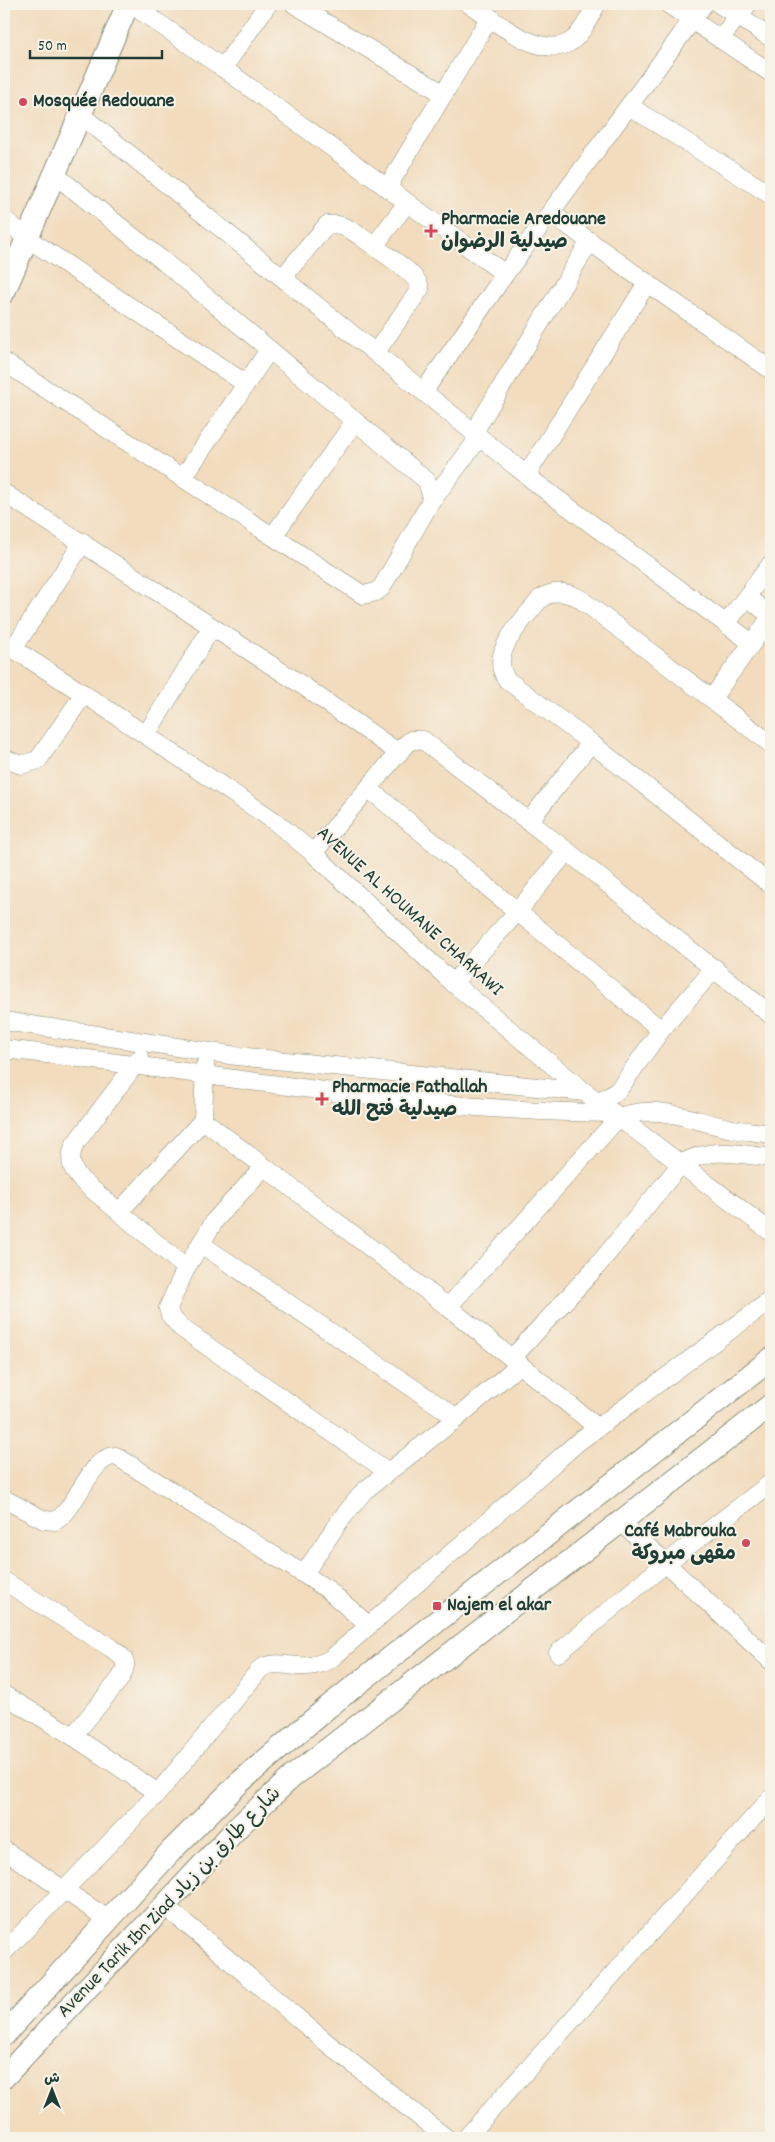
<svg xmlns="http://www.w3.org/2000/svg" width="775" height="2142" viewBox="0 0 775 2142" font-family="Dekko,'Playpen Sans Arabic',sans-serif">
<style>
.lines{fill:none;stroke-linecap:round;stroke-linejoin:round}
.minor-casing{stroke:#888c78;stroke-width:19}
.major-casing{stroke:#888c78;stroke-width:24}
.minor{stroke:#fff;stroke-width:18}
.major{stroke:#fff;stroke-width:22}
.poi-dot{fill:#d1495b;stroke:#f7f3e8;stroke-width:2}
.labels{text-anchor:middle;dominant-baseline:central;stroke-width:4;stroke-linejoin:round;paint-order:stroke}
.poi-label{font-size:20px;font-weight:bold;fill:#1f3d34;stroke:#f7f3e8;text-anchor:start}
.street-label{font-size:20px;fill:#1f3d34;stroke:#f7f3e8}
</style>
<rect width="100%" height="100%" fill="#f7f3e8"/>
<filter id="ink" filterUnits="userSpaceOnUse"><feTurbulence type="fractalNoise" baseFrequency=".02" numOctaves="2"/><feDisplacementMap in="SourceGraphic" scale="10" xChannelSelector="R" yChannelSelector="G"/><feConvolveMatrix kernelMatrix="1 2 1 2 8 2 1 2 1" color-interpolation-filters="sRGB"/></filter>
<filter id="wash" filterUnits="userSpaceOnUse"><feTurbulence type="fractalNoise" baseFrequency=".0096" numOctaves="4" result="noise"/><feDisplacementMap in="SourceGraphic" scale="20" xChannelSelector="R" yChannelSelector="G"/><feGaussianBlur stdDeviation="1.12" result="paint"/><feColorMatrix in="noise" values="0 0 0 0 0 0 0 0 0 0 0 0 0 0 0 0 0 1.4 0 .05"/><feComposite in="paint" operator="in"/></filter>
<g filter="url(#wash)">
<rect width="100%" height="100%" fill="#f2dcbd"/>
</g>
<g filter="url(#ink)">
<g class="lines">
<defs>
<g id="minor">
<polyline points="131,4 223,68 505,274"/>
<polyline points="294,4 444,94"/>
<path d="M469,4C494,20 543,63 573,40C584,31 590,15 597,4"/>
<polyline points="668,4 771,73"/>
<polyline points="719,4 771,38"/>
<polyline points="720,39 748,4"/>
<polyline points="223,68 268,4"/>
<polyline points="629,106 771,195"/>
<polyline points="81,115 540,486 752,643"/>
<polyline points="387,188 490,17"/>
<polyline points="4,219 27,238 246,384"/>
<path d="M283,277L327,225C344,221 360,237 374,246"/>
<polyline points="647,283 771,370"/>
<path d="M376,352L420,289C419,274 386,256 374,246L407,203"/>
<polyline points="4,362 363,595 376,592 382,587 430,503 431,495 427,481 162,260 54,174"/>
<polyline points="424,391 505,274 704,4"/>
<polyline points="527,474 647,283 551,213"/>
<polyline points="184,476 269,350"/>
<polyline points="4,493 299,683 399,753"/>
<polyline points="430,503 475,443 474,432 590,241"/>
<polyline points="273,536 355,421"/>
<polyline points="747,597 771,616"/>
<polyline points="726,624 771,564"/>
<polyline points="4,643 84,694 273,820 313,853 453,983 585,1092 771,1232"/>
<polyline points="13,649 83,542"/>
<polyline points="713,697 771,617"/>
<polyline points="146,735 212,627"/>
<path d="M771,744L579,598C564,591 553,590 540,599C523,621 487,653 507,680L591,743L771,885"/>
<polyline points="4,758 21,765 38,760 84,694"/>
<polyline points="369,789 661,1030"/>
<polyline points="529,821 591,743"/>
<polyline points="313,853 406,744 411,740 423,740 567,851 771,1015"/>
<polyline points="453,983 518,911 567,851"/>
<polyline points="4,1021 237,1056 585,1092"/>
<path d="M4,1049C207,1071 409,1112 614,1113"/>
<path d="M140,1058L75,1144C68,1159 71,1168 81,1180L186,1268"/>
<polyline points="205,1065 203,1120 448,1307 597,1427"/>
<polyline points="597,1101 612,1095 619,1089 661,1030 715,968"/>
<polyline points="264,1167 215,1220 186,1268 168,1308 170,1315 180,1327 387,1471"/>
<polyline points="119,1212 203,1120"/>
<polyline points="201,1244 457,1418"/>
<path d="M448,1307L619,1117C661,1103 691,1121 733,1129C745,1131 758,1132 771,1134"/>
<path d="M512,1358L597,1266L681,1164C711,1146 738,1154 771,1158"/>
<path d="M4,1499L44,1520L55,1521C77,1510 90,1455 116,1456L327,1589L368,1625"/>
<polyline points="621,1522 771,1661"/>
<polyline points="304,1574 338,1523 364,1491 457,1418 520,1364"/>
<path d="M4,1581L111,1648C125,1659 130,1661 120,1679L73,1736"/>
<polyline points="558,1653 665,1564 771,1483"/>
<polyline points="4,1695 73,1736 158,1793"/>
<polyline points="4,1850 109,1920"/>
<polyline points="164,1905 327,2043 446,2138"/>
<path d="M4,1952L158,1793L261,1668C281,1657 303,1676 332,1658L578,1442L771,1300"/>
<polyline points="466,2138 771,1798"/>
</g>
<g id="major">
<polyline points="4,292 128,4"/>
<polyline points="4,2035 172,1850 239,1783 328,1707 771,1359"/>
<polyline points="4,2077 239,1826 292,1777 771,1405"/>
</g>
</defs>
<use href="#minor" class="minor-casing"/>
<use href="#major" class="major-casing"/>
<use href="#minor" class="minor"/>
<use href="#major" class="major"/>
</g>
</g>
<g class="poi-dot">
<circle cx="23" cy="102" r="5"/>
<path d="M428.5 223.5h5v5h5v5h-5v5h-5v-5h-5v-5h5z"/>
<path d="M319.5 1091.5h5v5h5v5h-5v5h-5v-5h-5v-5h5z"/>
<circle cx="746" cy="1543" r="5"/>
<rect x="432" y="1601" width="10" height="10" rx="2.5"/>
</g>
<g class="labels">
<g class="poi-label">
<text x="33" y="102">Mosquée Redouane</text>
<text x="441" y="220">Pharmacie Aredouane<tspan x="441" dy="23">صيدلية الرضوان</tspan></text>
<text x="332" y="1088">Pharmacie Fathallah<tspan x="332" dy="23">صيدلية فتح الله</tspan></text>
<text x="736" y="1532" text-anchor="end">Café Mabrouka<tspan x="736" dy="23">مقهى مبروكة</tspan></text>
<text x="447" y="1606">Najem el akar</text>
</g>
<g class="street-label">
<text transform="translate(409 912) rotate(42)">AVENUE AL HOUMANE CHARKAWI</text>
<text transform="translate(170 1903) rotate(-46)">Avenue Tarik Ibn Ziad شارع طارق بن زياد</text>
</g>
</g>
<rect width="775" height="2142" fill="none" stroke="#f7f3e8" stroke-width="20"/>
<g transform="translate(52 2090)" stroke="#f7f3e8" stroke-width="4" paint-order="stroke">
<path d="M0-4L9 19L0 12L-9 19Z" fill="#1f3d34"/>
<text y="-8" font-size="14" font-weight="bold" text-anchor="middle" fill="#1f3d34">ش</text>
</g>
<path d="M30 50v8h132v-8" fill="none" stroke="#1f3d34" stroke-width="2.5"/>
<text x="38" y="50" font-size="15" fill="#1f3d34" stroke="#f7f3e8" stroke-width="4" paint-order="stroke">50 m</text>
</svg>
